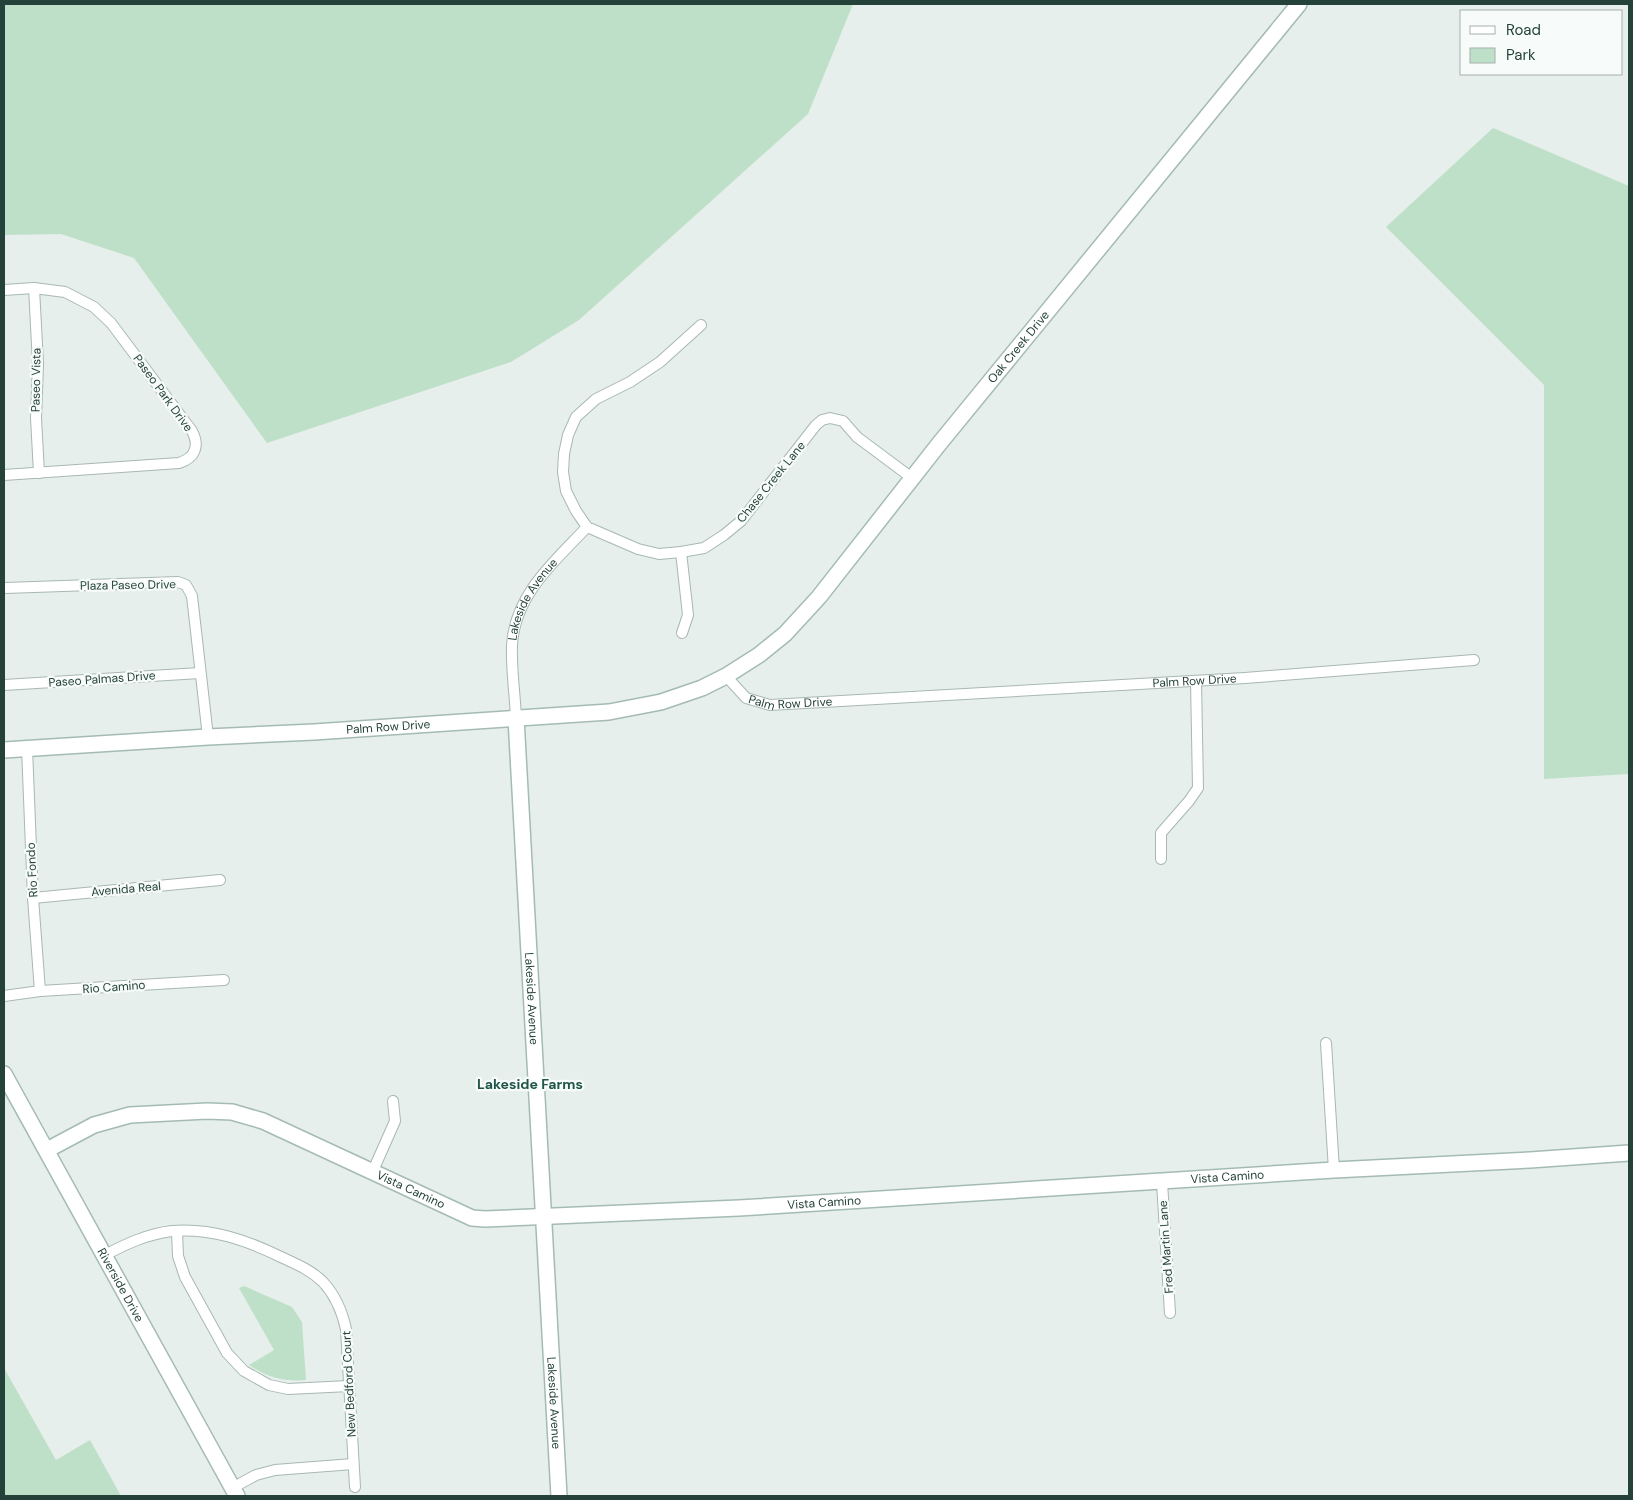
<svg xmlns="http://www.w3.org/2000/svg" width="1633" height="1500" viewBox="0 0 1633 1500" font-family="'DM Sans',sans-serif">
<style>
.green{fill:#bfe0c8}
.lines{fill:none;stroke-linecap:round;stroke-linejoin:round}
.street-casing{stroke:#a8b8b2;stroke-width:12}
.secondary-casing{stroke:#a4bbb3;stroke-width:18}
.street{stroke:#fff;stroke-width:10}
.secondary{stroke:#fff;stroke-width:15}
.labels{text-anchor:middle;dominant-baseline:central;stroke-width:4.5;stroke-linejoin:round;paint-order:stroke}
.street-label{font-size:12px;fill:#24423a;stroke:#f7fbf9}
.neighbourhood-label{font-size:14px;font-weight:bold;fill:#1f5548;stroke:#f7fbf9}
</style>
<rect width="100%" height="100%" fill="#e6efeb"/>
<g class="green">
<polygon points="4,4 853,4 808,114 579,320 511,362 267,443 134,258 61,234 4,235"/>
<polygon points="1493,128 1629,186 1629,774 1544,779 1544,385 1386,227"/>
<path d="M244,1286L292,1307L302,1322L306,1380C284,1382 267,1377 249,1365L274,1350L239,1288Z"/>
<polygon points="4,1368 56,1460 90,1440 121,1496 4,1496"/>
</g>
<g class="lines">
<defs>
<g id="street">
<polyline points="34,288 38,364 36,418 39,473"/>
<path d="M4,290L34,288L65,292L94,307L111,323L192,431C200,446 195,458 179,463L4,475"/>
<polyline points="701,325 660,362 630,382 596,399 576,417 568,435 564,454 563,472 566,491 576,511 587,527 638,549 659,554 681,552 704,548 724,535 741,521 816,425 822,420 830,418 843,421 857,437 912,478"/>
<polyline points="681,552 688,615 682,633"/>
<polyline points="5,588 178,582 186,585 192,596 208,737"/>
<path id="s1" d="M726,676L746,698L770,705L1245,678L1474,660"/>
<polyline points="4,685 200,673"/>
<path id="s2" d="M516,718C515,694 511,669 512,645C515,594 555,561 587,527"/>
<polyline points="27,748 33,898 40,991"/>
<polyline points="1161,859 1161,833 1189,801 1198,788 1196,681"/>
<polyline points="33,898 220,880"/>
<polyline points="4,996 40,991 224,980"/>
<polyline points="1326,1043 1334,1170"/>
<polyline points="372,1173 395,1121 393,1101"/>
<polyline points="1162,1182 1170,1313"/>
<polyline points="177,1231 178,1256 185,1277 227,1353 244,1371 269,1385 288,1389 349,1386"/>
<path d="M105,1255C126,1244 147,1234 172,1231C212,1228 246,1240 281,1257C296,1264 311,1270 323,1282C336,1296 342,1311 346,1329L355,1487"/>
<polyline points="232,1488 256,1475 275,1470 353,1464"/>
</g>
<g id="secondary">
<path id="s3" d="M516,718L559,1496"/>
<path id="s4" d="M4,750L208,737L314,732L609,712L661,702L702,688L726,676L759,655L785,634L819,597L939,444L1299,4"/>
<path id="s5" d="M4,1074L237,1496"/>
<path id="s6" d="M47,1150L94,1125L130,1115L207,1111L232,1112L263,1121L472,1218L485,1219L739,1208L1334,1170L1530,1160L1629,1153"/>
</g>
</defs>
<use href="#street" class="street-casing"/>
<use href="#secondary" class="secondary-casing"/>
<use href="#street" class="street"/>
<use href="#secondary" class="secondary"/>
</g>
<g class="labels">
<g class="street-label">
<text stroke="none"><textPath href="#s4" startOffset="1172">Oak Creek Drive</textPath></text>
<text transform="translate(36 380) rotate(-89)">Paseo Vista</text>
<text transform="translate(163 393) rotate(54)">Paseo Park Drive</text>
<text transform="translate(771 482) rotate(-51)">Chase Creek Lane</text>
<text transform="translate(128 585) rotate(-1)">Plaza Paseo Drive</text>
<text stroke="none"><textPath href="#s2" startOffset="124">Lakeside Avenue</textPath></text>
<text transform="translate(102 679) rotate(-4)">Paseo Palmas Drive</text>
<text stroke="none"><textPath href="#s1" startOffset="480">Palm Row Drive</textPath></text>
<text stroke="none"><textPath href="#s1" startOffset="75">Palm Row Drive</textPath></text>
<text stroke="none"><textPath href="#s4" startOffset="385">Palm Row Drive</textPath></text>
<text transform="translate(32 870) rotate(-93)">Rio Fondo</text>
<text transform="translate(126 889) rotate(-5)">Avenida Real</text>
<text transform="translate(114 987) rotate(-4)">Rio Camino</text>
<text stroke="none"><textPath href="#s3" startOffset="281">Lakeside Avenue</textPath></text>
<text stroke="none"><textPath href="#s6" startOffset="1212">Vista Camino</textPath></text>
<text stroke="none"><textPath href="#s6" startOffset="388">Vista Camino</textPath></text>
<text stroke="none"><textPath href="#s6" startOffset="808">Vista Camino</textPath></text>
<text transform="translate(1166 1247) rotate(-94)">Fred Martin Lane</text>
<text stroke="none"><textPath href="#s5" startOffset="241">Riverside Drive</textPath></text>
<text transform="translate(349 1384) rotate(-93)">New Bedford Court</text>
<text stroke="none"><textPath href="#s3" startOffset="686">Lakeside Avenue</textPath></text>
</g>
<g class="neighbourhood-label">
<text x="530" y="1084">Lakeside Farms</text>
</g>
</g>
<rect width="1633" height="1500" fill="none" stroke="#24423a" stroke-width="10"/>
<rect x="1460" y="10" width="162" height="65" fill="#f7fbf9" stroke="#a3b1ad"/>
<rect x="1470" y="26" width="25" height="8" fill="#ffffff" stroke="#a3b1ad"/>
<text x="1506" y="35" font-size="15" fill="#24423a">Road</text>
<rect x="1470" y="48" width="25" height="15" fill="#bfe0c8" stroke="#a3b1ad"/>
<text x="1506" y="60" font-size="15" fill="#24423a">Park</text>
</svg>
